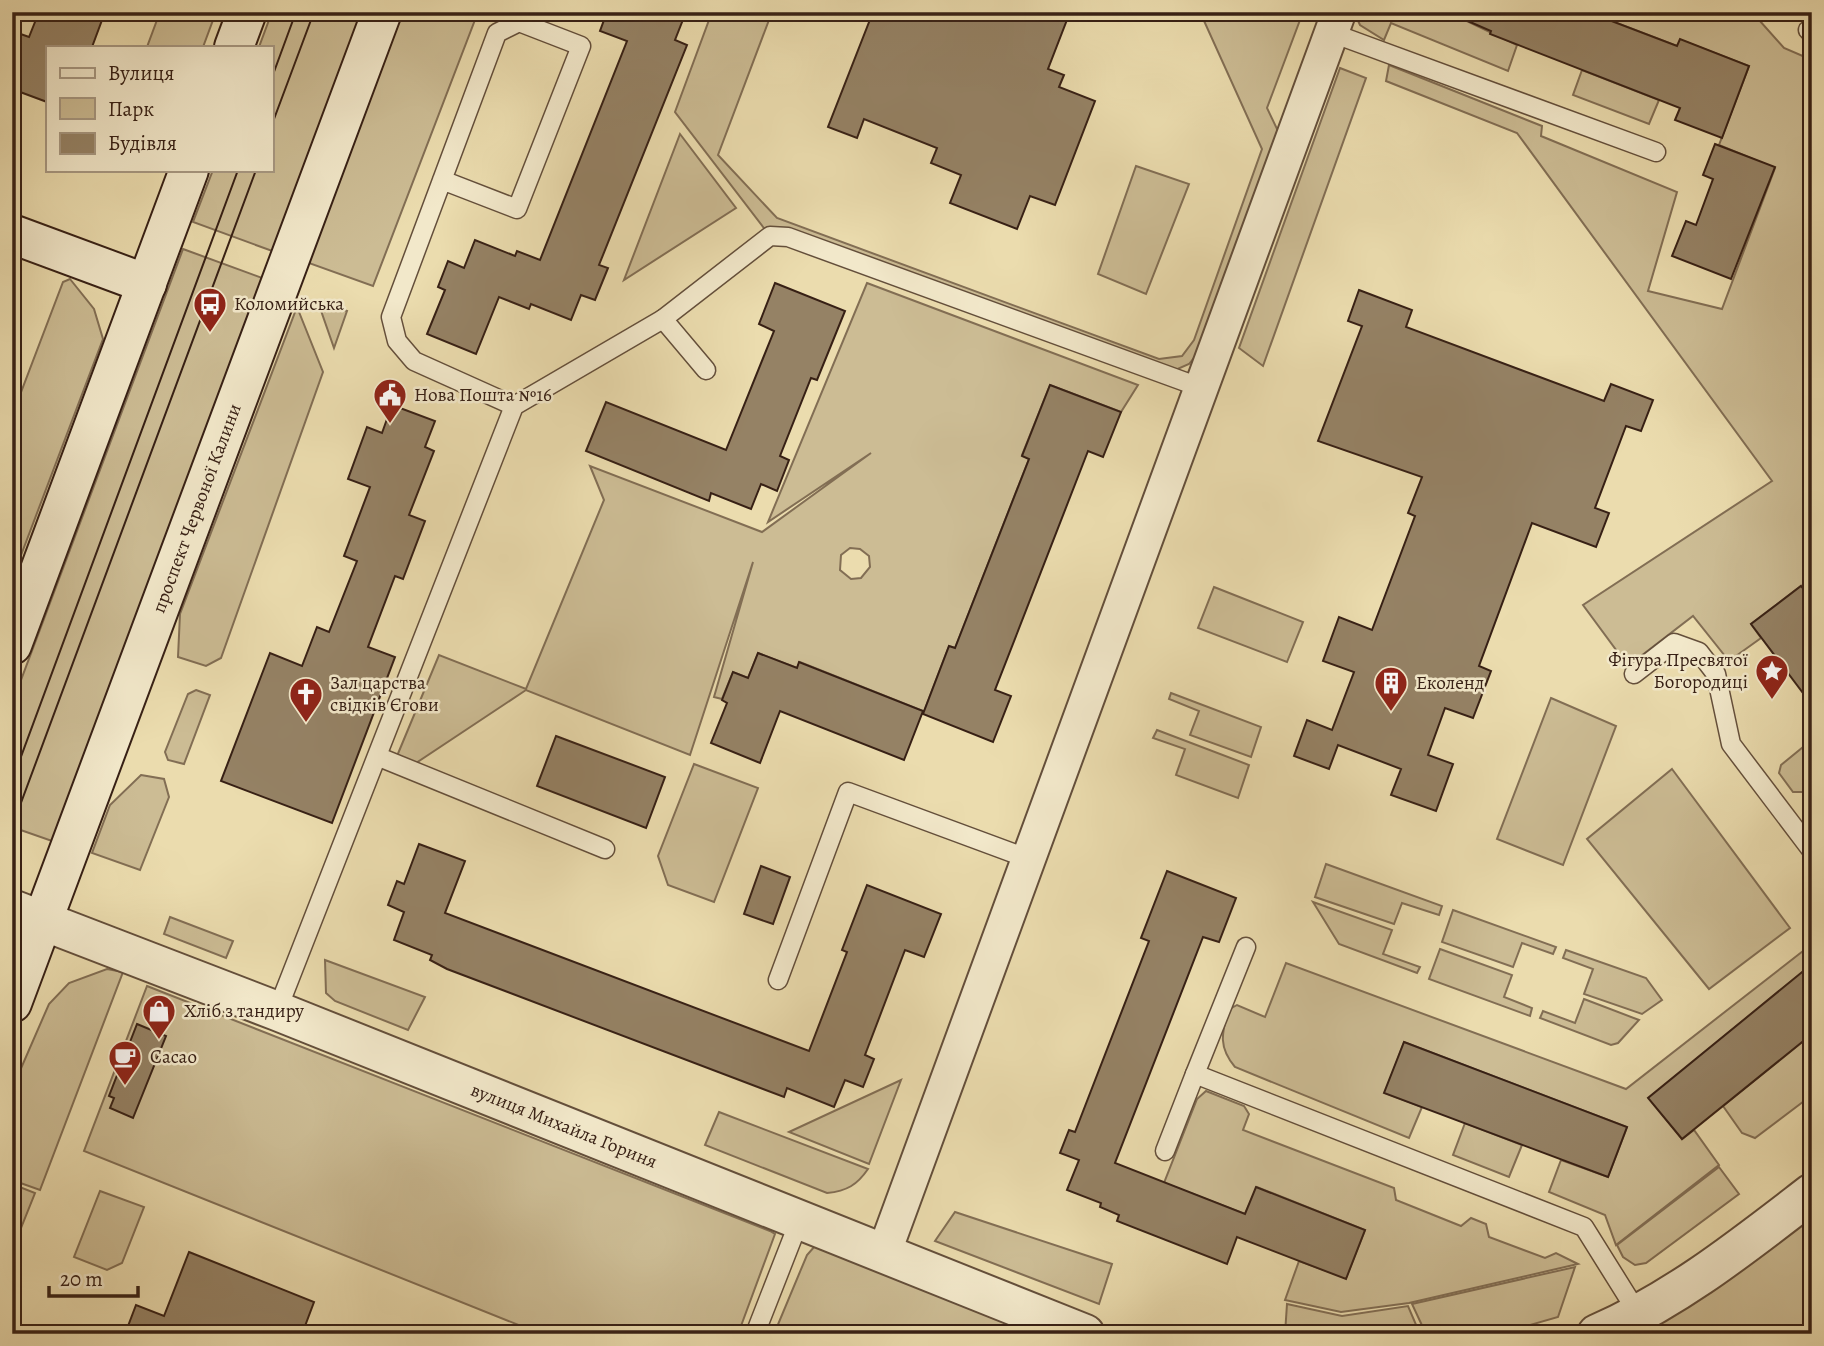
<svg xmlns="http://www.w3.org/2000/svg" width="1824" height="1346" viewBox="0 0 1824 1346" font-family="Alegreya,serif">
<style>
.green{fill:#ccbc94;stroke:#826e54;stroke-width:2;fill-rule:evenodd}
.building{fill:#958265;stroke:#372015;stroke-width:2}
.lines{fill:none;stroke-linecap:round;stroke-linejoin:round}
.service-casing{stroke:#644f3b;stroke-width:21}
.minor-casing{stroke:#644f3b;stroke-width:37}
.tertiary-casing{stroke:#644f3b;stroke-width:42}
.secondary-casing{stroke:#372015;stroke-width:42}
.service{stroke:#f2e8ca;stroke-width:18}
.minor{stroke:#f2e8ca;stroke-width:33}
.tertiary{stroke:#f2e8ca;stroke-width:38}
.secondary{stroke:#f2e8ca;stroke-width:38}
.tram{stroke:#372015;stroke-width:2}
.labels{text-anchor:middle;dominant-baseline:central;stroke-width:5;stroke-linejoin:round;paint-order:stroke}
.poi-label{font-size:19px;fill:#372015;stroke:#f2e8ca;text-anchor:start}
.street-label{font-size:19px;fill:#372015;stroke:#f2e8ca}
</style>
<rect width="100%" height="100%" fill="#ebdcae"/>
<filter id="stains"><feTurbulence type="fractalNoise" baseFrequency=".00286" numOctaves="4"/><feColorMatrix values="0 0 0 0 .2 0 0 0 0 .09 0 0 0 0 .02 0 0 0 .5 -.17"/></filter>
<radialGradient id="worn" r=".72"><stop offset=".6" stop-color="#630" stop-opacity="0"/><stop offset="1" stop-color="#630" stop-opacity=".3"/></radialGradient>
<g class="green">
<polygon points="160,12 216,12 203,47 147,47"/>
<polygon points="272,12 362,12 275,252 193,222 213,170 271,170 271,47 259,47"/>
<polygon points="397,12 478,12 373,286 306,262"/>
<polygon points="712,12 772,12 718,155 777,218 1159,359 1182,356 1194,340 1262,149 1200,12 1303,12 1267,108 1278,131 1201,349 1189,364 1164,375 770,236 675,112"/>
<polygon points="1354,12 1455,12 1454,15 1517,45 1508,71 1391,23 1384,40 1360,25"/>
<polygon points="1588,12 1785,12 1759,20 1784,48 1812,60 1812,433 1805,449 1812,452 1812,600 1801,586 1751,624 1761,638 1729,661 1693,616 1628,666 1583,605 1772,481 1517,133 1386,81 1389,65 1542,126 1541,136 1677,192 1648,291 1722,309 1775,168 1719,145 1749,66 1681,40 1677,46"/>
<polygon points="1340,68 1366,78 1263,366 1239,348"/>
<polygon points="1582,70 1659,100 1649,124 1573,95"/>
<polygon points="680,134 736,208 624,280"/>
<polygon points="1136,166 1189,184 1146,294 1098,274"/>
<polygon points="183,249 265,279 52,841 12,827 12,704"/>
<polygon points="70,279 94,309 103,339 12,579 12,416 63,282"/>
<path d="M867,283L1138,385L1121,412L1050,385L1022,455L1029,459L955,648L949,646L923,714V711L800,662L797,668L758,653L748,678L733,672L722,699L714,697L753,562L690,755L526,690L416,763L397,756L439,655L526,689L604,500L590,466L762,532L871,453L768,522ZM850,548L860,549L869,556L870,567L861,578L851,579L840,570L841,555Z"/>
<polygon points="318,302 347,311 334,348"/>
<polygon points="297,307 323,372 221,658 206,666 178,657 180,614"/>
<polygon points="1214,587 1303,622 1287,662 1198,628"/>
<polygon points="196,690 210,695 184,764 168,760 165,752 188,694"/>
<polygon points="1171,693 1261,727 1251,757 1190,735 1199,711 1169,699"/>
<polygon points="1551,698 1616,726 1563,865 1497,839"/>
<polygon points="1157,730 1249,765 1238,798 1176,775 1185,749 1153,738"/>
<polygon points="1808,743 1812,749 1812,787 1805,792 1793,792 1779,773 1781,765"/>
<polygon points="694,764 758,788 714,902 668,885 658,856"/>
<polygon points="1672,769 1790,928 1709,989 1587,839"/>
<polygon points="141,775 164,779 169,797 140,870 92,853 110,805"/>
<polygon points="1326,864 1442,906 1439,915 1402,903 1394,924 1315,897"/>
<polygon points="1313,902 1392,930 1383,954 1420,967 1417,973 1339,944"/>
<polygon points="1453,910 1556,947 1553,954 1522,943 1513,967 1442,942"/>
<polygon points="170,917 233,941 226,958 164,934"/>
<path d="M1812,944V964L1649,1098L1682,1139L1694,1130L1719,1165L1616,1245L1605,1215L1549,1192L1561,1160L1608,1177L1627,1127L1404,1042L1385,1093L1422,1107L1409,1138L1235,1067C1218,1047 1222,1033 1228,1010L1237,1005L1265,1017L1286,963L1626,1089Z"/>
<polygon points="1440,949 1512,975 1504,997 1532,1008 1530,1016 1429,979"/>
<polygon points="1566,950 1646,978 1662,1000 1642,1014 1584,994 1593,969 1563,958"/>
<polygon points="325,960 425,997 408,1030 335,1001 326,993"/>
<polygon points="107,969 123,972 40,1190 12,1180 12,1089 49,1004 69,983"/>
<polygon points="147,986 770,1231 775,1234 738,1334 541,1334 84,1151"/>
<polygon points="1584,999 1639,1020 1618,1043 1611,1045 1540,1018 1543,1011 1575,1023"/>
<polygon points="1806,1039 1812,1046 1812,1095 1755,1138 1742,1133 1723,1106"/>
<polygon points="901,1080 869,1164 789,1132"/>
<polygon points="1206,1091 1244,1106 1249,1114 1243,1130 1394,1188 1396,1200 1461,1226 1471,1218 1486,1224 1489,1237 1545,1258 1556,1253 1578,1264 1409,1303 1341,1312 1285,1300 1299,1261 1346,1278 1365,1230 1257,1187 1245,1214 1164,1183 1197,1099"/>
<path d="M719,1112L868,1169C857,1185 847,1191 827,1193L705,1145Z"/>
<polygon points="1465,1123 1522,1145 1509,1177 1453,1155"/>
<polygon points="1719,1167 1739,1194 1646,1263 1635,1265 1623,1257 1617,1245"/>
<polygon points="12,1184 35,1193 17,1238 12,1236"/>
<polygon points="100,1191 144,1207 122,1263 107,1270 74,1257"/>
<polygon points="1812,1204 1812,1334 1619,1334"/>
<polygon points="955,1212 1112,1264 1099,1304 935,1241"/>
<polygon points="815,1246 1047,1334 774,1334 807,1255"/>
<polygon points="1575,1267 1558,1317 1499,1334 1426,1334 1412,1304"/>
<polygon points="1287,1304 1342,1316 1408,1306 1420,1334 1285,1334"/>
</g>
<g class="building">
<polygon points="39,12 105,12 92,47 47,47 47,102 12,89 12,31 29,37"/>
<polygon points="607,12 686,12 675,40 687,45 599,265 608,268 595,300 581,295 571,320 531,304 529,309 499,297 476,354 427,334 445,290 438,287 448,261 464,268 475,240 515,256 517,251 540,260 627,41 600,31"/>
<polygon points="873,12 1070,12 1048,69 1064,75 1059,87 1095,101 1055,205 1030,196 1017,229 950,203 961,175 931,163 937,148 864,119 857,138 828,127"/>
<polygon points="1447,12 1588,12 1677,46 1680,39 1749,66 1722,138 1675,120 1680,108 1490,34 1491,31"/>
<polygon points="1715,144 1775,167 1731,279 1672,256 1686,221 1696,225 1713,179 1703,175"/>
<polygon points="775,283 845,311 817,380 811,378 780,456 789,460 777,491 761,484 751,509 711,493 709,501 586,451 606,402 726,450 774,331 759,324"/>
<polygon points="1359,290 1412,310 1406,327 1604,401 1611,384 1653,400 1641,431 1626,426 1595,508 1609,513 1596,547 1532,523 1479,666 1491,671 1473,718 1445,708 1428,755 1453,764 1436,811 1391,795 1401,769 1338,745 1329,769 1294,756 1307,720 1332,730 1354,672 1323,661 1339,617 1372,630 1415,516 1408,513 1422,477 1318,441 1362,326 1348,321"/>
<polygon points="1050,385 1121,412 1103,457 1088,451 995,690 1011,696 993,742 923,714 949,646 955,648 1029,459 1022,456"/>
<polygon points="392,405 435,421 425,447 434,451 409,515 425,521 403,579 395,576 368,647 395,657 332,823 221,781 270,653 302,666 317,627 329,632 357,561 344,556 370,487 348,479 367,427 382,433"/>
<polygon points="1801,586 1812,600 1812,705 1751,624"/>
<polygon points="758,653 797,668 799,662 923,711 904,760 780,711 760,763 711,743 727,703 722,700 733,672 748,678"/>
<polygon points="556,736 665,777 646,828 537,786"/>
<polygon points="419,844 465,861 445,913 809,1051 847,952 842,950 867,885 941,914 924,957 905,950 865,1055 874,1059 863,1087 845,1080 834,1107 787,1088 784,1097 447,969 430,960 432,955 394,940 404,912 388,905 397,881 404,884"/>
<polygon points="761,866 790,877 773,924 744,914"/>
<polygon points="1167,871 1236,898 1219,942 1203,937 1115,1163 1245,1214 1256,1187 1365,1230 1346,1279 1237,1237 1227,1264 1117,1221 1119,1215 1100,1207 1101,1203 1067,1190 1079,1160 1060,1153 1069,1130 1075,1132 1149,941 1141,938"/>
<polygon points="1812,964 1812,1034 1682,1139 1648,1098"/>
<polygon points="137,1024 166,1036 133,1118 110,1108 114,1098 109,1096"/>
<polygon points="1404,1042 1627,1127 1608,1177 1384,1093"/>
<polygon points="189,1252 314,1302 302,1334 125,1334 136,1305 164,1316"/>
</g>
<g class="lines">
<defs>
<g id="service">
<polyline points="1808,30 1812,31"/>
<polyline points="1332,33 1656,152"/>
<polyline points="442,180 517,209 581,46 519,22 497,33 391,317 397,341 414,361 514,406"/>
<polyline points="663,319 706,370"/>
<polyline points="1634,674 1674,643 1699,652 1716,674 1731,744 1812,851"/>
<polyline points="379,757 605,849"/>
<polyline points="1246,947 1195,1074 1584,1227 1639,1315"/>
<polyline points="778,980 848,792 1029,859"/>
<polyline points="277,1011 514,406 663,319 770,236 788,237 1202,388"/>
<polyline points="1165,1151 1195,1074"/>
<polyline points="755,1334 800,1219"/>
</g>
<polyline id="minor" points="884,1253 1339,12"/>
<g id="tertiary">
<path id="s1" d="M12,909L277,1011L1085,1334"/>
<path d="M1597,1334C1677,1299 1743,1246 1812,1193"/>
</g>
<g id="secondary">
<polyline points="234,47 247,12"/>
<polyline points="12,234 147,284"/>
<polyline points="12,645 189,170"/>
<path id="s2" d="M12,1003L382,12"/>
</g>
</defs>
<use href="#service" class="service-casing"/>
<use href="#minor" class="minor-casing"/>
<use href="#tertiary" class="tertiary-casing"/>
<use href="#secondary" class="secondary-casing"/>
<use href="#service" class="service"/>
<use href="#minor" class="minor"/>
<use href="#tertiary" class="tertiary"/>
<use href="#secondary" class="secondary"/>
<g class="tram">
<polyline points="271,80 296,12"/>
<polyline points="271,127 314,12"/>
<polyline points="12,781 238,170"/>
<polyline points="12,827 256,170"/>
</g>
</g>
<defs>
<symbol id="bus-pin" viewBox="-11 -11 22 30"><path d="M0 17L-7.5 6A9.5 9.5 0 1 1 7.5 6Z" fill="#8f2418" stroke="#f2e8ca"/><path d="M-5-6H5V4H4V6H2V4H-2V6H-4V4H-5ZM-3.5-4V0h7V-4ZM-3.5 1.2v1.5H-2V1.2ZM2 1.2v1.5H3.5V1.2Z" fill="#fff"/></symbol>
<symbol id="civic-pin" viewBox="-11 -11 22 30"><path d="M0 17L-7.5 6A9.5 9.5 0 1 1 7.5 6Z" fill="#8f2418" stroke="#f2e8ca"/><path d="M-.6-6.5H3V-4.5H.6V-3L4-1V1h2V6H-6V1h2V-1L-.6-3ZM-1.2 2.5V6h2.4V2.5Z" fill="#fff"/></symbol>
<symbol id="sight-pin" viewBox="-11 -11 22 30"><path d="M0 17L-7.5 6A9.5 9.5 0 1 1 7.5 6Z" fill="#8f2418" stroke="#f2e8ca"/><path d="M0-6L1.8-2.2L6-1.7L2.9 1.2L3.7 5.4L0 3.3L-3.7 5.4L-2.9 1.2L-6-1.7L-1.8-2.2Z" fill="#fff"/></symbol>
<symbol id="building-pin" viewBox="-11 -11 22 30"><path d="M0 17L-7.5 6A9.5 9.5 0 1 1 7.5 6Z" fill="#8f2418" stroke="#f2e8ca"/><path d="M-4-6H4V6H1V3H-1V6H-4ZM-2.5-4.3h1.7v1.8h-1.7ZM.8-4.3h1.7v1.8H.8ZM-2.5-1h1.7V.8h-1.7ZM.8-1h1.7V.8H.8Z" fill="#fff"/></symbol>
<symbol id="church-pin" viewBox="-11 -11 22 30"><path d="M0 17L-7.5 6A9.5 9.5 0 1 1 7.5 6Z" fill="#8f2418" stroke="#f2e8ca"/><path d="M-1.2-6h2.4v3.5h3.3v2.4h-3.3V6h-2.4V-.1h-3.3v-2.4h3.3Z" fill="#fff"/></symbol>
<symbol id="shop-pin" viewBox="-11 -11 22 30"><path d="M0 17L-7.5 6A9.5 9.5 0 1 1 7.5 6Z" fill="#8f2418" stroke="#f2e8ca"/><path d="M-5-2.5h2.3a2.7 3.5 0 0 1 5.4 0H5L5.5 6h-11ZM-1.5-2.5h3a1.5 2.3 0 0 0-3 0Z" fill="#fff"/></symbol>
<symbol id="cafe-pin" viewBox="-11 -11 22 30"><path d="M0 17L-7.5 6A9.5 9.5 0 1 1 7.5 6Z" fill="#8f2418" stroke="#f2e8ca"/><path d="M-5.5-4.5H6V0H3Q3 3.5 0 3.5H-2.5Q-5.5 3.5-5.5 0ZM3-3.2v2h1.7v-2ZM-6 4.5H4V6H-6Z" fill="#fff"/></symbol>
</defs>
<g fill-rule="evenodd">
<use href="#bus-pin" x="191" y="285" width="38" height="52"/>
<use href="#civic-pin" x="371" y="376" width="38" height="52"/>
<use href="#sight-pin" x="1753" y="652" width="38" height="52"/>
<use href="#building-pin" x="1372" y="664" width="38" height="52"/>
<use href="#church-pin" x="287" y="675" width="38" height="52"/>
<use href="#shop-pin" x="140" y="992" width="38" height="52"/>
<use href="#cafe-pin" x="106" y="1038" width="38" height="52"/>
</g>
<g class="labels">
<g class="poi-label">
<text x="234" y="304">Коломийська</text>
<text x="414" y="395">Нова Пошта №16</text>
<text x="1748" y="660" text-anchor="end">Фігура Пресвятої<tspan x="1748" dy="22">Богородиці</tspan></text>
<text x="330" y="683">Зал царства<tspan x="330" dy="22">свідків Єгови</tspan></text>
<text x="1416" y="683">Еколенд</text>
<text x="184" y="1011">Хліб з тандиру</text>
<text x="150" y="1057">Cacao</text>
</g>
<g class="street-label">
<text stroke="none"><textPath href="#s2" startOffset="528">проспект Червоної Калини</textPath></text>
<text stroke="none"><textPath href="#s1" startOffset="593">вулиця Михайла Гориня</textPath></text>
</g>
</g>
<rect width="1824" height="1346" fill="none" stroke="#ebdcae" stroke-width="42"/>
<rect x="14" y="14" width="1796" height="1318" fill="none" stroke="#372015" stroke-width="3.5"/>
<rect x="21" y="21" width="1782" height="1304" fill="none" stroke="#372015" stroke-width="2"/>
<rect x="46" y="46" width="228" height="126" fill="#f2e8ca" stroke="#a79882" stroke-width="2"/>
<rect x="60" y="68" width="35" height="10" fill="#f2e8ca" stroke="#a79882" stroke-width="2"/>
<text x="108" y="80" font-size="21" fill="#372015">Вулиця</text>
<rect x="60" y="98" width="35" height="21" fill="#ccbc94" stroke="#a79882" stroke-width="2"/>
<text x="108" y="116" font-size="21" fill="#372015">Парк</text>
<rect x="60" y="133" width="35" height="21" fill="#958265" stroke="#a79882" stroke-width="2"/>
<text x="108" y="150" font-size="21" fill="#372015">Будівля</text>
<path d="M49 1286v10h89v-10" fill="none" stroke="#372015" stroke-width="3.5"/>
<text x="60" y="1286" font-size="21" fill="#372015" stroke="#f2e8ca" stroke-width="5" paint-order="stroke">20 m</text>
<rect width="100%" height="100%" filter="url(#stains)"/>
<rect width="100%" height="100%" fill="url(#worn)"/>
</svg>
